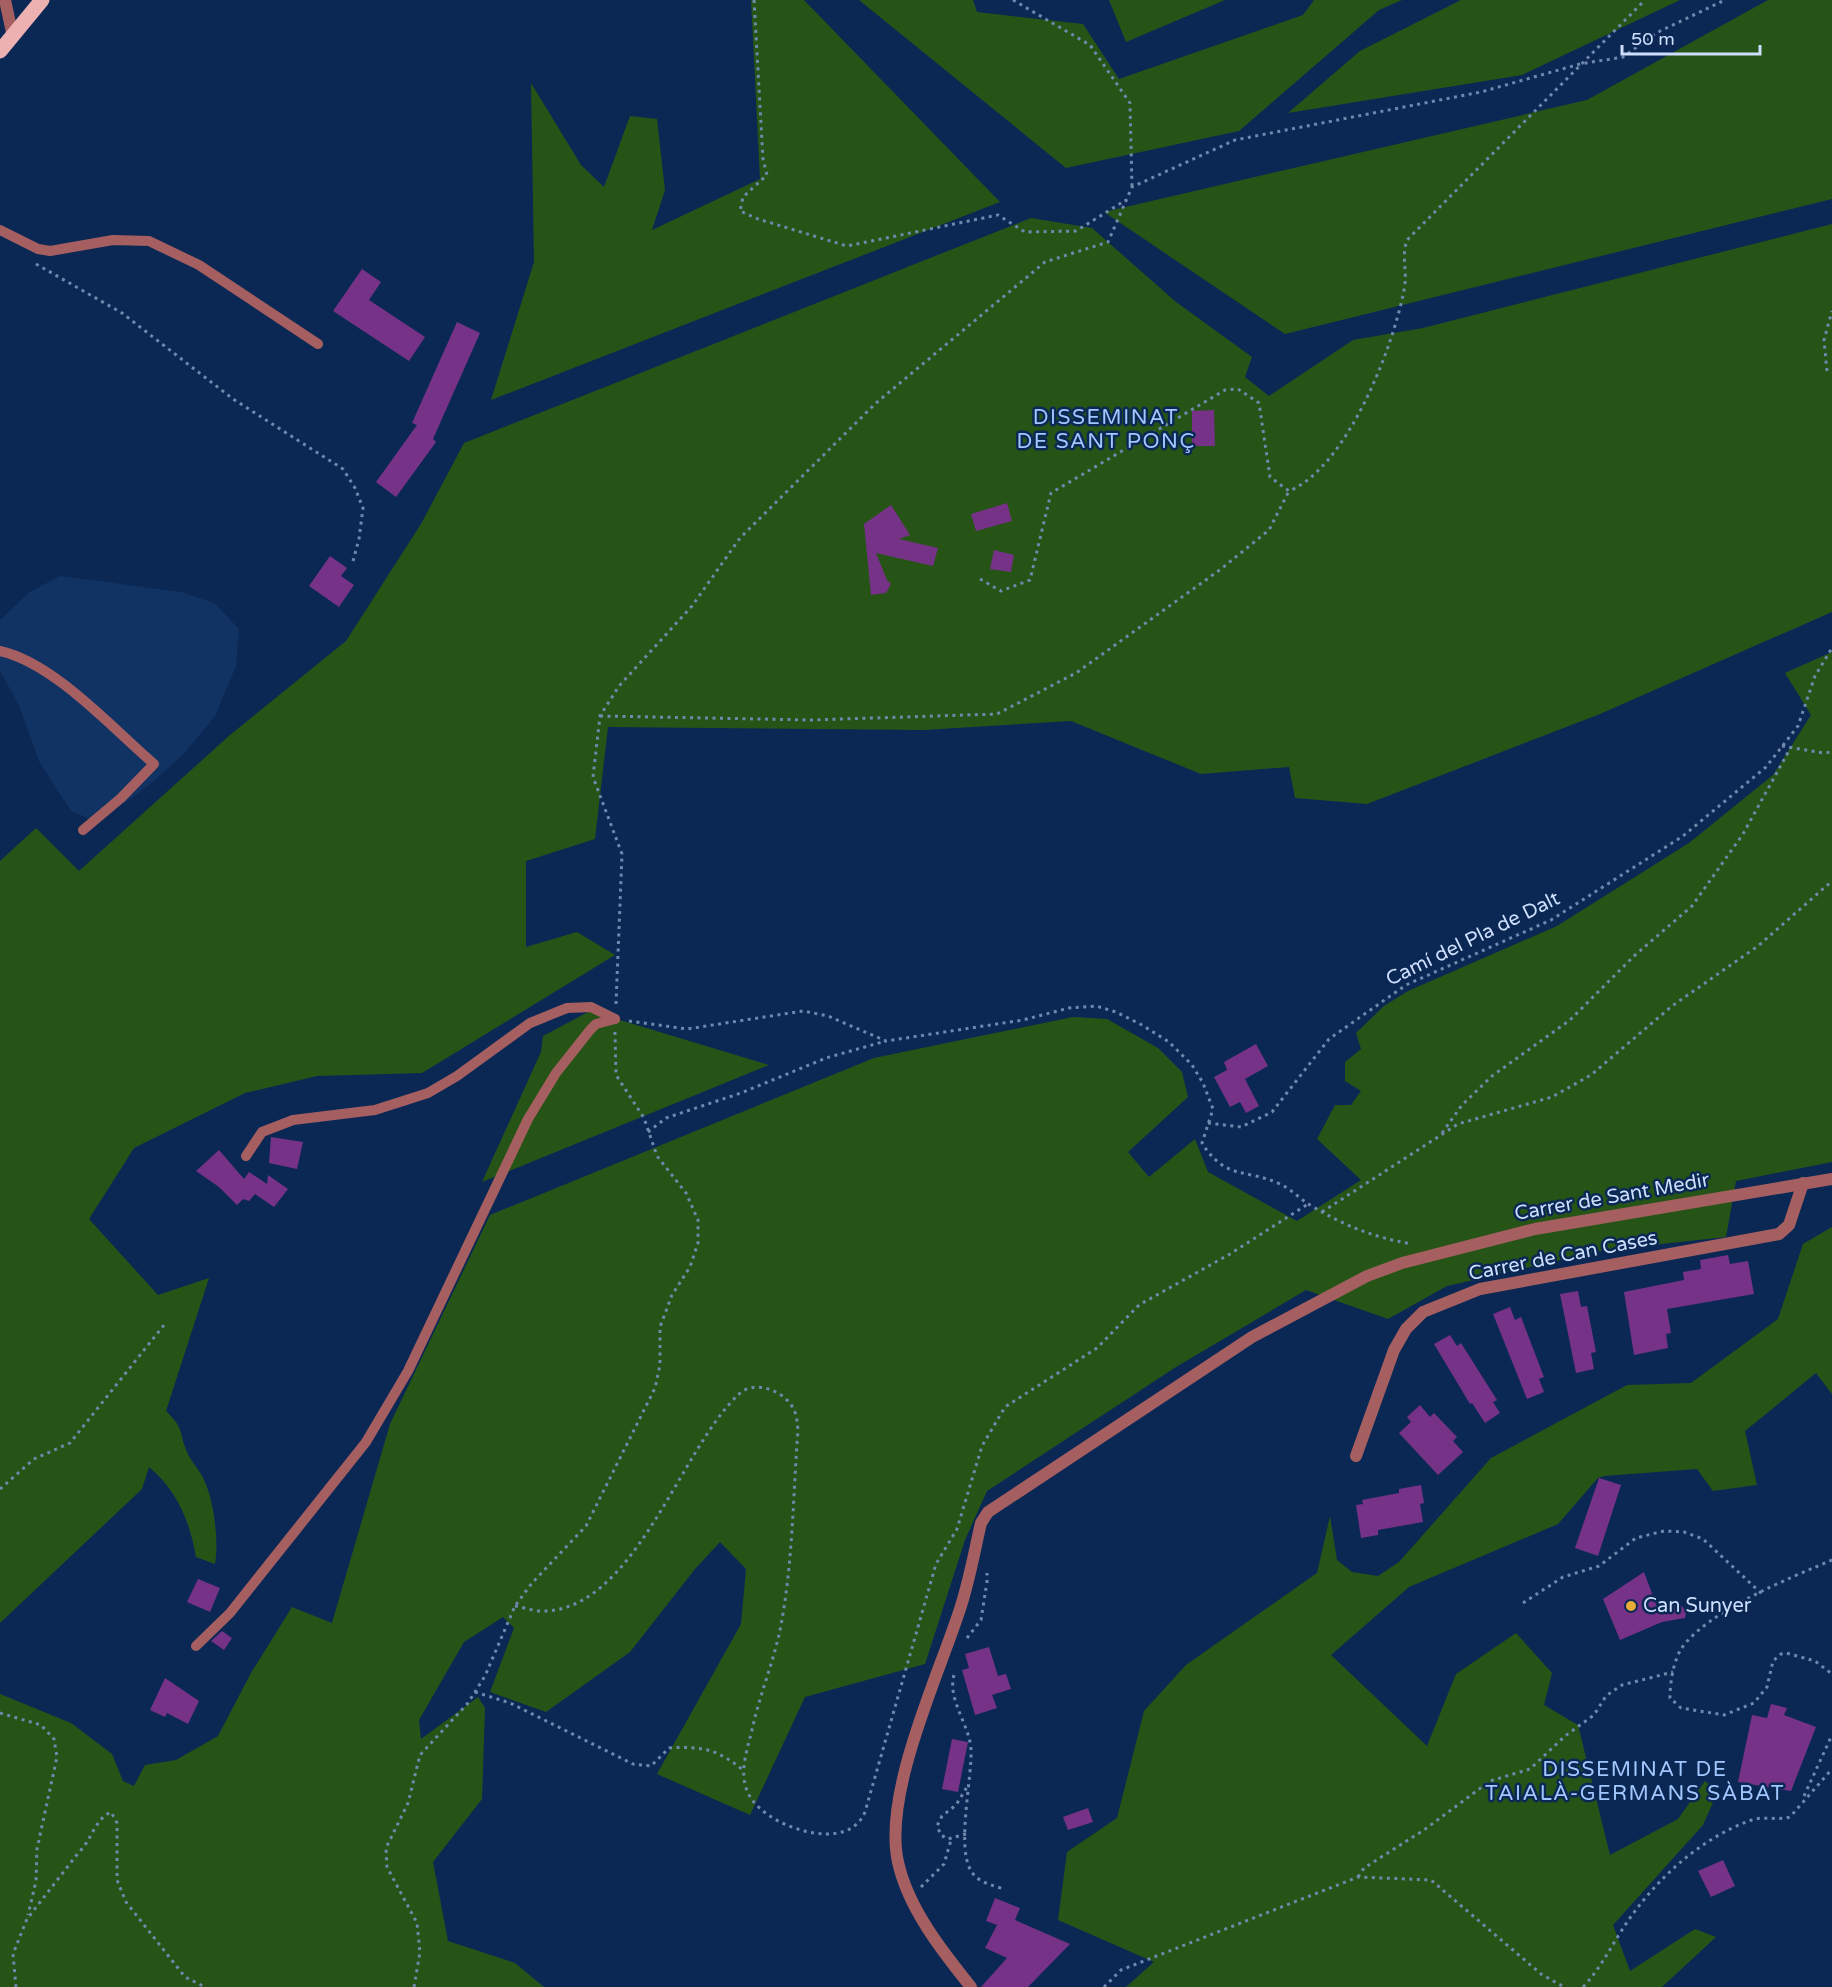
<svg xmlns="http://www.w3.org/2000/svg" width="1832" height="1987" viewBox="0 0 1832 1987" font-family="'Varela Round',sans-serif">
<style>
.built{fill:#113364}
.green{fill:#265416}
.building{fill:#753286}
.lines{fill:none;stroke-linecap:round;stroke-linejoin:round}
.path{stroke:#7188ad;stroke-width:3;stroke-dasharray:3 4.5;stroke-linecap:butt}
.lane{stroke:#a65f60;stroke-width:10}
.street{stroke:#a65f60;stroke-width:12}
.primary{stroke:#edb1b1;stroke-width:15}
.poi-dot{fill:#e8ab37;stroke:#0b2855;stroke-width:2}
.labels{text-anchor:middle;dominant-baseline:central;stroke-width:5;stroke-linejoin:round;paint-order:stroke}
.street-label{font-size:20px;fill:#cddffc;stroke:#0b2855}
.poi-label{font-size:20px;fill:#cddffc;stroke:#0b2855;text-anchor:start}
.neighbourhood-label{font-size:21px;letter-spacing:1.5px;fill:#a2c7fe;stroke:#0b2855}
</style>
<rect width="100%" height="100%" fill="#0b2855"/>
<polygon class="built" points="60,576 181,592 214,603 239,629 236,666 215,716 182,756 144,789 97,822 71,811 39,761 19,705 0,671 0,620 30,592"/>
<g class="green">
<polygon points="751,0 804,0 1000,202 491,400 534,262 531,83 581,165 604,187 630,116 657,119 665,190 652,230 760,179"/>
<polygon points="859,0 973,0 977,12 1083,24 1119,79 1303,15 1314,0 1402,0 1379,10 1239,131 1066,168"/>
<polygon points="1109,0 1225,0 1126,42"/>
<polygon points="1461,0 1680,0 1522,75 1288,113 1360,51"/>
<polygon points="1768,0 1832,0 1832,199 1285,334 1104,212 1587,100"/>
<path d="M1031,218L1092,228L1176,302L1252,357L1245,377L1269,396L1353,340L1423,328L1832,224V612L1600,714L1367,804L1295,798L1289,767L1201,774L1071,721L924,730L608,727L595,839L526,861V947L577,932L615,955L422,1073L317,1076L245,1093L134,1148L89,1219L158,1295L209,1278L166,1411C185,1430 178,1430 187,1452C191,1462 200,1470 204,1480C214,1500 219,1542 215,1564L196,1557C190,1522 177,1490 149,1467L142,1489L0,1623V861L36,828L79,871L230,735L346,641L421,524L464,443Z"/>
<polygon points="1832,652 1832,1162 1736,1181 1726,1237 1605,1250 1447,1286 1388,1319 1306,1290 1176,1367 987,1491 965,1540 925,1664 805,1697 750,1815 657,1774 741,1624 746,1569 720,1542 695,1569 630,1652 546,1712 490,1692 514,1628 503,1617 464,1642 419,1720 421,1739 478,1697 485,1708 482,1799 433,1862 448,1941 515,1963 544,1987 0,1987 0,1694 71,1723 112,1754 123,1781 134,1786 145,1765 176,1760 218,1736 251,1673 292,1607 332,1623 390,1424 490,1215 874,1058 1073,1017 1107,1019 1158,1048 1182,1072 1188,1097 1128,1152 1149,1177 1195,1139 1208,1172 1297,1221 1361,1180 1317,1139 1335,1105 1351,1105 1361,1091 1345,1081 1345,1062 1361,1049 1356,1033 1384,1006 1408,991 1557,926 1689,843 1773,775 1811,715 1785,673"/>
<polygon points="590,1011 769,1065 482,1182 541,1052 543,1036"/>
<polygon points="1832,1227 1832,1394 1816,1373 1745,1431 1757,1485 1713,1491 1697,1469 1604,1476 1598,1478 1558,1524 1409,1587 1331,1655 1427,1746 1456,1674 1516,1633 1552,1673 1544,1705 1578,1725 1610,1855 1678,1819 1705,1781 1718,1791 1703,1825 1613,1925 1630,1971 1695,1929 1716,1937 1662,1987 1126,1987 1154,1962 1058,1920 1067,1852 1117,1818 1144,1711 1186,1665 1317,1573 1330,1516 1337,1560 1352,1572 1378,1576 1399,1562 1491,1458 1627,1385 1691,1383 1778,1319 1803,1244"/>
</g>
<g class="building">
<polygon points="362,269 381,282 369,300 425,337 409,361 333,311"/>
<polygon points="457,322 480,333 433,439 436,442 396,497 376,482 417,425 412,423"/>
<polygon points="1214,410 1215,446 1192,446 1192,411"/>
<polygon points="1007,503 1012,521 976,531 971,514"/>
<polygon points="891,505 910,535 899,539 938,548 933,566 876,553 887,580 891,584 886,593 871,595 864,524"/>
<polygon points="994,550 1014,555 1011,572 990,569"/>
<polygon points="330,556 347,568 341,576 354,585 339,607 309,586"/>
<polygon points="1256,1044 1268,1066 1245,1079 1259,1106 1246,1113 1240,1102 1230,1107 1214,1077 1227,1070 1224,1062"/>
<polygon points="271,1137 303,1142 297,1169 269,1163"/>
<polygon points="219,1150 244,1179 249,1172 267,1184 268,1175 288,1189 274,1207 255,1194 249,1201 243,1199 237,1205 219,1187 196,1171"/>
<polygon points="1728,1255 1730,1264 1748,1261 1754,1294 1667,1309 1671,1333 1666,1334 1668,1348 1634,1355 1624,1292 1684,1280 1683,1272 1701,1269 1700,1260"/>
<polygon points="1578,1291 1581,1307 1587,1306 1596,1352 1591,1353 1594,1369 1576,1373 1560,1294"/>
<polygon points="1510,1307 1515,1320 1521,1317 1544,1377 1539,1379 1544,1392 1527,1399 1493,1314"/>
<polygon points="1450,1335 1457,1346 1461,1343 1497,1400 1493,1402 1500,1413 1485,1423 1472,1403 1470,1404 1434,1344"/>
<polygon points="1420,1405 1430,1417 1434,1413 1457,1437 1453,1441 1463,1452 1438,1475 1399,1433 1411,1422 1407,1417"/>
<polygon points="1599,1478 1621,1485 1598,1556 1575,1548"/>
<polygon points="1421,1485 1424,1503 1420,1504 1423,1522 1378,1530 1378,1535 1361,1538 1356,1505 1363,1504 1362,1500 1399,1493 1399,1489"/>
<polygon points="1644,1572 1657,1607 1678,1600 1686,1612 1685,1618 1662,1622 1620,1640 1603,1599"/>
<polygon points="198,1579 220,1588 210,1612 187,1602"/>
<polygon points="222,1631 232,1638 224,1650 211,1641"/>
<polygon points="989,1647 998,1676 1006,1674 1011,1689 992,1695 997,1708 975,1715 962,1670 969,1668 965,1654"/>
<polygon points="165,1678 199,1701 188,1724 167,1713 165,1717 150,1710"/>
<polygon points="1771,1704 1787,1708 1784,1715 1816,1727 1791,1791 1738,1782 1752,1715 1767,1718"/>
<polygon points="952,1739 968,1742 958,1792 942,1789"/>
<polygon points="1088,1808 1093,1822 1068,1830 1063,1817"/>
<polygon points="1723,1860 1735,1886 1711,1897 1698,1871"/>
<polygon points="995,1898 1020,1908 1015,1920 1070,1944 1028,1987 981,1987 1007,1958 985,1948 997,1925 986,1921"/>
</g>
<g class="lines">
<g class="path">
<polyline points="754,0 763,159 767,175 743,197 740,211 758,219 847,246 998,215 1025,232 1076,231 1126,200"/>
<polyline points="1013,0 1090,45 1130,103 1132,187"/>
<polyline points="36,264 122,313 233,399 343,469 355,488 363,508 359,539 353,561"/>
<polyline points="1827,371 1824,340 1832,311"/>
<path d="M980,579L1001,591L1030,580L1051,493L1225,390L1238,389L1259,403L1270,477L1289,491C1347,467 1393,348 1404,290C1408,272 1401,257 1407,240L1645,0"/>
<polyline points="600,716 812,720 997,714 1076,673 1221,569 1269,530 1289,491"/>
<polyline points="1782,746 1823,753 1832,752"/>
<polyline points="616,1004 622,854 593,777 600,716 619,686 692,606 740,538 876,403 1045,262 1108,242 1132,187 1235,140 1481,92 1580,64 1623,57 1658,32 1725,0"/>
<path d="M629,1021L687,1029L803,1011L828,1016L886,1041L1023,1020L1069,1008L1096,1006L1116,1012L1142,1025L1169,1042L1192,1065L1203,1083L1213,1109L1202,1143C1226,1181 1246,1168 1280,1184C1291,1189 1300,1199 1310,1205C1345,1226 1372,1237 1412,1244"/>
<polyline points="1208,1123 1241,1127 1272,1112 1329,1039 1406,985 1551,920 1683,836 1766,767 1798,726 1815,676 1832,648"/>
<polyline points="648,1132 666,1118 741,1093 826,1058 886,1041"/>
<polyline points="1442,1133 1462,1105 1492,1076 1570,1020 1634,956 1692,906 1743,834 1791,747"/>
<polyline points="1322,1212 1458,1124 1552,1097 1591,1075 1672,1006 1758,946 1832,881"/>
<polyline points="0,1489 34,1459 70,1443 164,1325"/>
<path d="M1832,1560C1790,1578 1707,1611 1681,1649C1673,1663 1670,1683 1670,1698L1681,1708L1724,1715L1754,1703L1767,1687L1773,1661L1781,1654L1786,1653L1815,1661L1832,1674"/>
<polyline points="987,1583 987,1573"/>
<polyline points="1523,1603 1563,1577 1599,1566 1636,1538 1664,1531 1684,1532 1703,1539 1762,1594"/>
<path d="M515,1606C522,1607 530,1610 538,1611C633,1616 679,1450 739,1394C755,1379 784,1391 793,1408C797,1415 797,1422 798,1430C793,1495 793,1561 781,1625C775,1657 762,1689 754,1721C750,1742 739,1767 746,1788C755,1816 798,1833 824,1834C842,1834 857,1830 865,1812L936,1564L957,1529L982,1446L1005,1407L1097,1348L1139,1305L1230,1254L1308,1204"/>
<polyline points="967,1638 981,1620 986,1588"/>
<path d="M954,1675C947,1700 970,1725 971,1750C972,1779 957,1844 970,1869C976,1882 992,1885 1004,1889"/>
<path d="M475,1692L510,1703L633,1764L651,1766L669,1748C702,1746 718,1749 744,1771"/>
<polyline points="0,1713 41,1725 54,1739 57,1757 37,1849 36,1881 28,1915"/>
<polyline points="1804,1796 1832,1735"/>
<polyline points="966,1834 948,1839 941,1835 937,1826 942,1816 956,1805 967,1787"/>
<polyline points="1358,1877 1364,1868 1424,1830 1490,1781 1530,1769 1565,1736 1594,1715 1606,1696 1613,1691 1622,1685 1673,1672"/>
<polyline points="921,1887 944,1864 951,1840"/>
<path d="M16,1987L13,1954L27,1919L79,1852C92,1840 94,1820 111,1812L117,1823V1880L126,1902L185,1977L205,1987"/>
<polyline points="414,1987 420,1952 417,1923 387,1867 386,1848 408,1803 420,1755 468,1703 485,1676 515,1606 532,1583 586,1526 655,1388 660,1365 660,1327 672,1295 690,1267 698,1243 698,1220 686,1193 657,1156 644,1118 616,1075 615,1032"/>
<polyline points="1104,1987 1121,1970 1358,1877 1431,1880 1541,1974 1564,1987"/>
<path d="M1583,1987C1600,1969 1609,1950 1622,1930C1651,1884 1697,1840 1749,1821C1763,1815 1776,1821 1790,1817L1832,1769"/>
</g>
<g class="lane">
<polyline points="0,230 38,249 50,251 113,240 149,241 199,265 318,344"/>
<path d="M0,651C54,663 111,727 154,764L121,798L83,830"/>
<polyline points="246,1156 262,1132 293,1120 375,1110 428,1093 457,1076 530,1023 567,1008 591,1007 615,1019"/>
<polyline points="196,1646 230,1613 366,1442 408,1371 528,1119 556,1073 590,1030 596,1024 615,1019"/>
</g>
<g class="street">
<polyline points="5,0 13,37"/>
<polyline points="1356,1456 1394,1350 1406,1329 1423,1312 1480,1289 1779,1234 1789,1225 1803,1183"/>
<path d="M971,1987C942,1951 908,1908 898,1862C883,1794 937,1679 959,1612C969,1583 974,1553 981,1523L988,1512L1252,1337L1367,1276L1402,1263L1535,1229L1832,1179"/>
</g>
<polyline class="primary" points="0,51 42,0"/>
</g>
<circle class="poi-dot" cx="1631" cy="1606" r="6"/>
<g class="labels">
<g class="street-label">
<text transform="translate(1473 939) rotate(-26)">Camí del Pla de Dalt</text>
<text transform="translate(1612 1197) rotate(-10)">Carrer de Sant Medir</text>
<text transform="translate(1563 1256) rotate(-11)">Carrer de Can Cases</text>
</g>
<g class="poi-label">
<text x="1643" y="1606">Can Sunyer</text>
</g>
<g class="neighbourhood-label">
<text x="1106" y="417">DISSEMINAT<tspan x="1106" dy="24">DE SANT PONÇ</tspan></text>
<text x="1635" y="1769">DISSEMINAT DE<tspan x="1635" dy="24">TAIALÀ-GERMANS SÀBAT</tspan></text>
</g>
</g>
<path d="M1622 45v9h138v-9" fill="none" stroke="#cddffc" stroke-width="3"/>
<text x="1631" y="45" font-size="18" fill="#cddffc" stroke="#0b2855" stroke-width="4.5" paint-order="stroke">50 m</text>
</svg>
